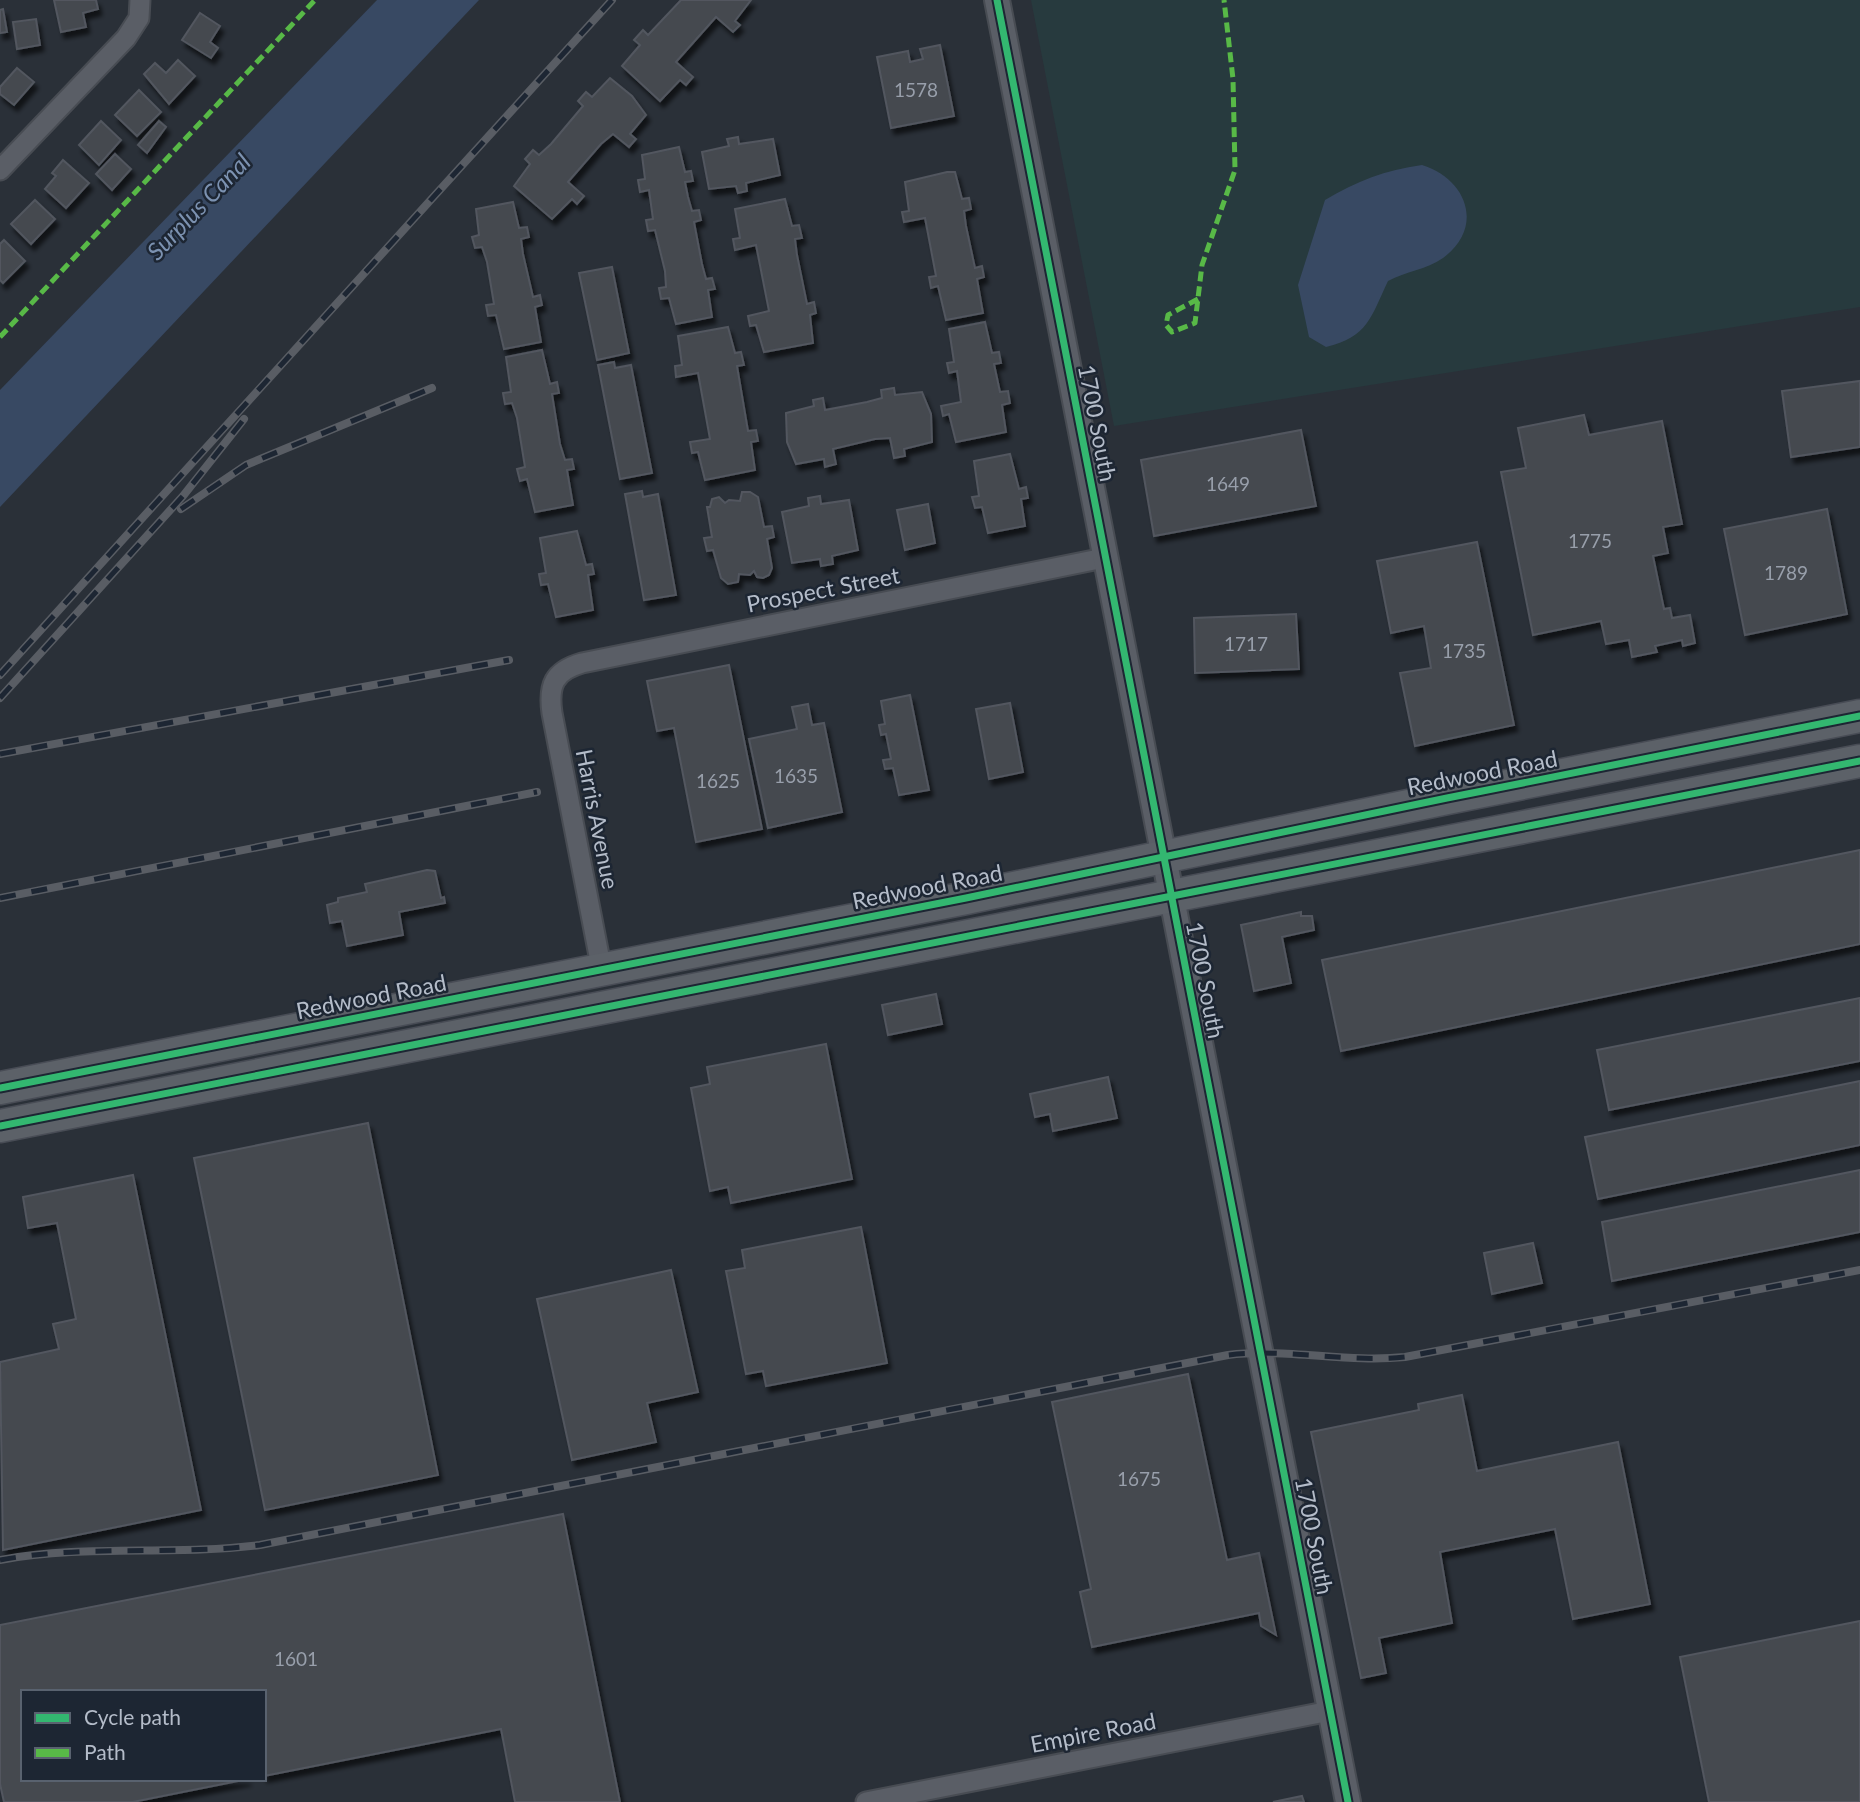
<svg xmlns="http://www.w3.org/2000/svg" width="1860" height="1802" viewBox="0 0 1860 1802" font-family="Lato,sans-serif">
<style>
.green{fill:#273a3e}
.water{fill:#384963}
.building{fill:#444950;stroke:#52575f;stroke-width:2;filter:url(#shadow)}
.lines{fill:none;stroke-linecap:round;stroke-linejoin:round}
.minor-casing{stroke:#484c53;stroke-width:23}
.tertiary-casing{stroke:#484c53;stroke-width:28}
.primary-casing{stroke:#484c55;stroke-width:35}
.minor{stroke:#5a5e66;stroke-width:19}
.tertiary{stroke:#5a5e66;stroke-width:24}
.primary{stroke:#5c6168;stroke-width:32}
.rail-casing{stroke:#595d64;stroke-width:8}
.rail{stroke:#1d2633;stroke-width:5;stroke-dasharray:16;stroke-linecap:butt}
.quiet{stroke:#58b947;stroke-width:5;stroke-dasharray:10 5;stroke-linecap:butt}
.cycleway-casing{stroke:#1d2633;stroke-width:11}
.cycleway{stroke:#33b770;stroke-width:7}
.labels{text-anchor:middle;dominant-baseline:central;stroke-width:5;stroke-linejoin:round;paint-order:stroke}
.number-label{font-size:19px;fill:#989fab}
.street-label{font-size:23px;fill:#b4bcc9;stroke:#1d2633}
.water-label{font-size:24px;font-style:italic;fill:#7c92b1;stroke:#1d2633}
</style>
<defs>
<filter id="shadow"><feDropShadow dx="3.5" dy="6" stdDeviation="2" flood-color="#0009"/></filter>
</defs>
<rect width="100%" height="100%" fill="#2a3038"/>
<polygon class="green" points="1031,0 1860,0 1860,307 1114,426"/>
<g class="water">
<polygon points="377,0 479,0 0,507 0,390"/>
<path d="M1422,165C1467,179 1485,227 1443,258C1426,270 1406,271 1388,281C1371,317 1368,337 1326,347L1309,337L1298,285L1325,200C1357,181 1385,170 1422,165Z"/>
</g>
<g class="building">
<polygon points="54,0 96,0 98,9 83,13 86,27 61,32"/>
<polygon points="681,0 751,0 735,21 740,25 733,32 716,17 676,62 693,77 686,85 680,80 660,101 622,66 640,45 634,40 643,30 648,35"/>
<polygon points="3,9 7,32 0,33 0,10"/>
<polygon points="200,13 220,26 210,42 218,48 211,58 182,40"/>
<polygon points="36,19 40,45 17,49 13,22"/>
<polygon points="940,45 954,116 891,128 877,57 908,51 910,62 923,59 920,49"/>
<polygon points="178,60 195,76 169,104 144,74 155,63 166,73"/>
<polygon points="17,68 34,82 14,105 0,94 0,87"/>
<polygon points="610,78 632,96 646,115 630,134 636,139 629,147 613,134 601,144 568,182 584,196 577,204 572,199 552,219 514,186 530,164 525,159 533,150 539,155 551,144 583,106 578,101 586,92 592,97"/>
<polygon points="139,90 161,112 137,136 115,115"/>
<polygon points="101,121 121,140 99,165 79,145"/>
<polygon points="159,121 166,127 147,153 138,145"/>
<polygon points="738,137 739,144 773,139 780,175 746,183 747,191 738,193 736,186 709,189 702,152 729,146 727,139"/>
<polygon points="679,147 685,172 691,171 693,181 685,182 688,197 692,211 699,210 701,220 694,222 702,264 706,279 712,278 715,289 708,290 712,317 676,324 669,298 661,299 659,288 666,287 665,271 655,230 648,231 646,220 653,219 649,190 640,192 638,180 645,179 642,155"/>
<polygon points="115,154 131,169 112,190 96,174"/>
<polygon points="63,160 89,183 66,208 45,189 56,176 52,173"/>
<polygon points="947,172 955,172 962,199 969,198 971,209 964,211 966,226 975,268 982,266 984,277 977,279 983,313 946,320 938,286 931,288 929,277 936,276 925,218 904,222 902,212 909,211 905,182"/>
<polygon points="785,199 792,226 799,225 802,238 795,239 797,255 807,304 814,302 816,313 810,315 813,343 764,352 756,325 750,326 748,316 769,311 756,245 735,250 733,239 740,238 735,209"/>
<polygon points="35,200 55,219 31,244 11,224"/>
<polygon points="513,202 519,228 527,227 529,237 521,239 523,254 533,297 540,295 542,305 535,307 541,342 504,349 496,315 488,316 486,305 494,304 487,262 482,247 475,248 472,237 479,235 476,209"/>
<polygon points="4,240 25,261 3,283 0,280 0,244"/>
<polygon points="612,267 629,353 597,360 579,273"/>
<polygon points="985,322 992,353 999,352 1001,363 994,364 1000,392 1008,391 1010,403 1002,405 1006,432 956,442 949,414 943,416 941,406 961,402 957,371 949,373 947,363 954,362 949,329"/>
<polygon points="728,327 735,353 741,352 744,365 737,366 748,431 756,430 758,441 751,442 755,470 705,480 698,452 692,453 690,442 710,439 698,373 676,377 675,366 682,365 678,336"/>
<polygon points="542,350 550,384 557,382 559,393 552,394 560,444 565,460 572,459 574,469 567,470 573,505 535,512 527,479 520,481 517,469 525,467 517,418 512,403 505,404 503,393 511,392 506,357"/>
<polygon points="614,362 615,368 631,365 652,473 620,479 598,365"/>
<polygon points="1860,381 1860,447 1791,457 1782,391"/>
<polygon points="894,388 895,395 922,392 931,414 932,442 904,449 905,456 894,458 890,438 875,439 833,449 836,464 825,467 824,459 796,464 787,442 786,413 814,406 813,400 823,398 825,410 867,402 882,398 881,390"/>
<polygon points="1584,415 1589,435 1662,421 1682,524 1663,527 1668,553 1653,556 1664,609 1670,608 1672,618 1690,615 1695,643 1683,646 1682,640 1655,646 1657,652 1632,657 1629,640 1606,644 1601,621 1533,635 1501,472 1526,468 1518,428"/>
<polygon points="1301,430 1316,506 1154,536 1141,460"/>
<polygon points="1010,454 1019,489 1026,487 1028,498 1021,499 1025,526 988,533 982,507 975,508 972,497 979,496 974,461"/>
<polygon points="642,491 643,497 658,494 676,595 644,600 625,494"/>
<polygon points="742,492 750,492 758,497 764,527 772,526 774,537 767,539 772,568 769,575 763,578 757,577 754,571 750,575 739,574 738,582 728,584 721,578 713,550 707,551 704,538 712,537 707,507 710,507 712,499 719,497 725,503 729,500 740,501"/>
<polygon points="820,496 821,504 849,500 858,550 832,556 833,564 821,566 820,559 792,563 782,512 809,506 808,498"/>
<polygon points="928,504 935,543 905,550 897,510"/>
<polygon points="1827,509 1847,614 1745,635 1724,529"/>
<polygon points="577,531 586,565 592,564 594,574 588,575 593,610 556,617 548,584 541,585 539,574 546,573 540,538"/>
<polygon points="1477,542 1514,725 1415,746 1400,673 1431,668 1424,626 1391,633 1377,561"/>
<polygon points="1296,614 1299,669 1195,673 1194,618"/>
<polygon points="729,665 762,829 696,842 674,728 657,731 647,681"/>
<polygon points="910,695 929,790 899,795 893,768 885,769 883,760 891,759 886,734 881,735 879,725 885,724 881,701"/>
<polygon points="1010,703 1023,772 989,779 976,709"/>
<polygon points="808,704 812,725 824,723 842,812 768,828 749,739 797,729 792,707"/>
<polygon points="1860,850 1860,944 1341,1051 1322,960"/>
<polygon points="427,870 435,871 441,898 444,897 445,903 399,912 403,935 347,946 342,921 330,923 327,905 338,902 338,898 367,892 365,884"/>
<polygon points="1301,912 1301,916 1312,916 1314,930 1282,937 1291,983 1254,991 1241,925"/>
<polygon points="936,994 942,1024 888,1035 882,1005"/>
<polygon points="1860,998 1860,1061 1609,1110 1597,1050"/>
<polygon points="826,1044 852,1179 731,1203 728,1187 710,1191 691,1088 710,1084 707,1067"/>
<polygon points="1108,1077 1117,1118 1053,1131 1050,1114 1035,1117 1030,1094"/>
<polygon points="1860,1081 1860,1145 1598,1199 1585,1137"/>
<polygon points="368,1123 438,1475 265,1510 194,1158"/>
<polygon points="1860,1170 1860,1232 1612,1281 1602,1222"/>
<polygon points="133,1175 201,1510 3,1550 0,1362 59,1349 53,1324 76,1319 57,1223 28,1228 23,1197"/>
<polygon points="861,1227 887,1363 766,1386 763,1371 746,1374 726,1271 745,1268 742,1250"/>
<polygon points="1533,1243 1542,1283 1492,1294 1484,1253"/>
<polygon points="671,1270 698,1392 647,1403 656,1442 572,1460 537,1299"/>
<polygon points="1188,1374 1227,1560 1259,1553 1276,1635 1261,1626 1259,1613 1092,1647 1080,1592 1091,1589 1052,1402"/>
<polygon points="1462,1395 1477,1471 1618,1442 1650,1604 1573,1619 1555,1529 1440,1552 1452,1623 1379,1638 1386,1673 1361,1678 1311,1432 1419,1410 1418,1404"/>
<polygon points="563,1514 620,1802 515,1802 501,1729 264,1776 264,1692 23,1692 23,1779 248,1779 133,1802 4,1802 0,1784 0,1625"/>
<polygon points="1860,1621 1860,1802 1709,1802 1680,1657"/>
<polygon points="1302,1796 1304,1802 1273,1802"/>
</g>
<g class="lines">
<defs>
<g id="minor">
<polyline points="0,170 126,38 139,18 140,0"/>
<path d="M602,971L552,713C548,685 554,671 582,663L1104,558"/>
<polyline points="866,1802 1330,1711"/>
</g>
<polyline id="tertiary" points="997,0 1348,1802"/>
<g id="primary">
<polyline points="0,1088 966,898 1447,798 1860,716"/>
<polyline points="0,1126 1860,761"/>
</g>
</defs>
<use href="#minor" class="minor-casing"/>
<use href="#tertiary" class="tertiary-casing"/>
<use href="#primary" class="primary-casing"/>
<use href="#minor" class="minor"/>
<use href="#tertiary" class="tertiary"/>
<use href="#primary" class="primary"/>
<defs>
<g id="rail">
<polyline points="181,509 246,465 432,388"/>
<polyline points="0,675 612,0"/>
<polyline points="0,698 183,496 244,419"/>
<polyline points="0,754 509,660"/>
<polyline points="0,898 537,792"/>
<path d="M0,1560C86,1544 173,1556 260,1545L1228,1355C1288,1348 1346,1363 1405,1357L1860,1270"/>
</g>
</defs>
<use href="#rail" class="rail-casing"/>
<use href="#rail" class="rail"/>
<g class="quiet">
<polyline points="1198,299 1168,315 1166,325 1172,332 1195,323 1202,265 1235,170 1233,79 1224,0"/>
<polyline points="0,337 315,0"/>
</g>
<defs>
<g id="cycleway">
<polyline points="997,0 1348,1802"/>
<polyline points="0,1088 966,898 1447,798 1860,716"/>
<polyline points="0,1126 1860,761"/>
</g>
</defs>
<use href="#cycleway" class="cycleway-casing"/>
<use href="#cycleway" class="cycleway"/>
</g>
<g class="labels">
<g class="number-label">
<text x="916" y="89">1578</text>
<text x="1228" y="483">1649</text>
<text x="1590" y="540">1775</text>
<text x="1786" y="572">1789</text>
<text x="1246" y="643">1717</text>
<text x="1464" y="650">1735</text>
<text x="796" y="775">1635</text>
<text x="718" y="780">1625</text>
<text x="1139" y="1478">1675</text>
<text x="296" y="1658">1601</text>
</g>
<g class="street-label">
<text transform="translate(1098 423) rotate(79)">1700 South</text>
<text transform="translate(823 589) rotate(-11)">Prospect Street</text>
<text transform="translate(1482 772) rotate(-11)">Redwood Road</text>
<text transform="translate(598 819) rotate(79)">Harris Avenue</text>
<text transform="translate(927 886) rotate(-11)">Redwood Road</text>
<text transform="translate(1206 980) rotate(79)">1700 South</text>
<text transform="translate(371 996) rotate(-11)">Redwood Road</text>
<text transform="translate(1315 1536) rotate(79)">1700 South</text>
<text transform="translate(1093 1732) rotate(-11)">Empire Road</text>
</g>
<g class="water-label">
<text transform="translate(198 206) rotate(-46)">Surplus Canal</text>
</g>
</g>
<rect x="21" y="1690" width="245" height="91" fill="#1d2633" stroke="#59626f" stroke-width="2"/>
<rect x="35" y="1713" width="35" height="10" fill="#33b770" stroke="#59626f" stroke-width="2"/>
<text x="84" y="1725" font-size="21" fill="#b4bcc9">Cycle path</text>
<rect x="35" y="1748" width="35" height="10" fill="#58b947" stroke="#59626f" stroke-width="2"/>
<text x="84" y="1760" font-size="21" fill="#b4bcc9">Path</text>
</svg>
